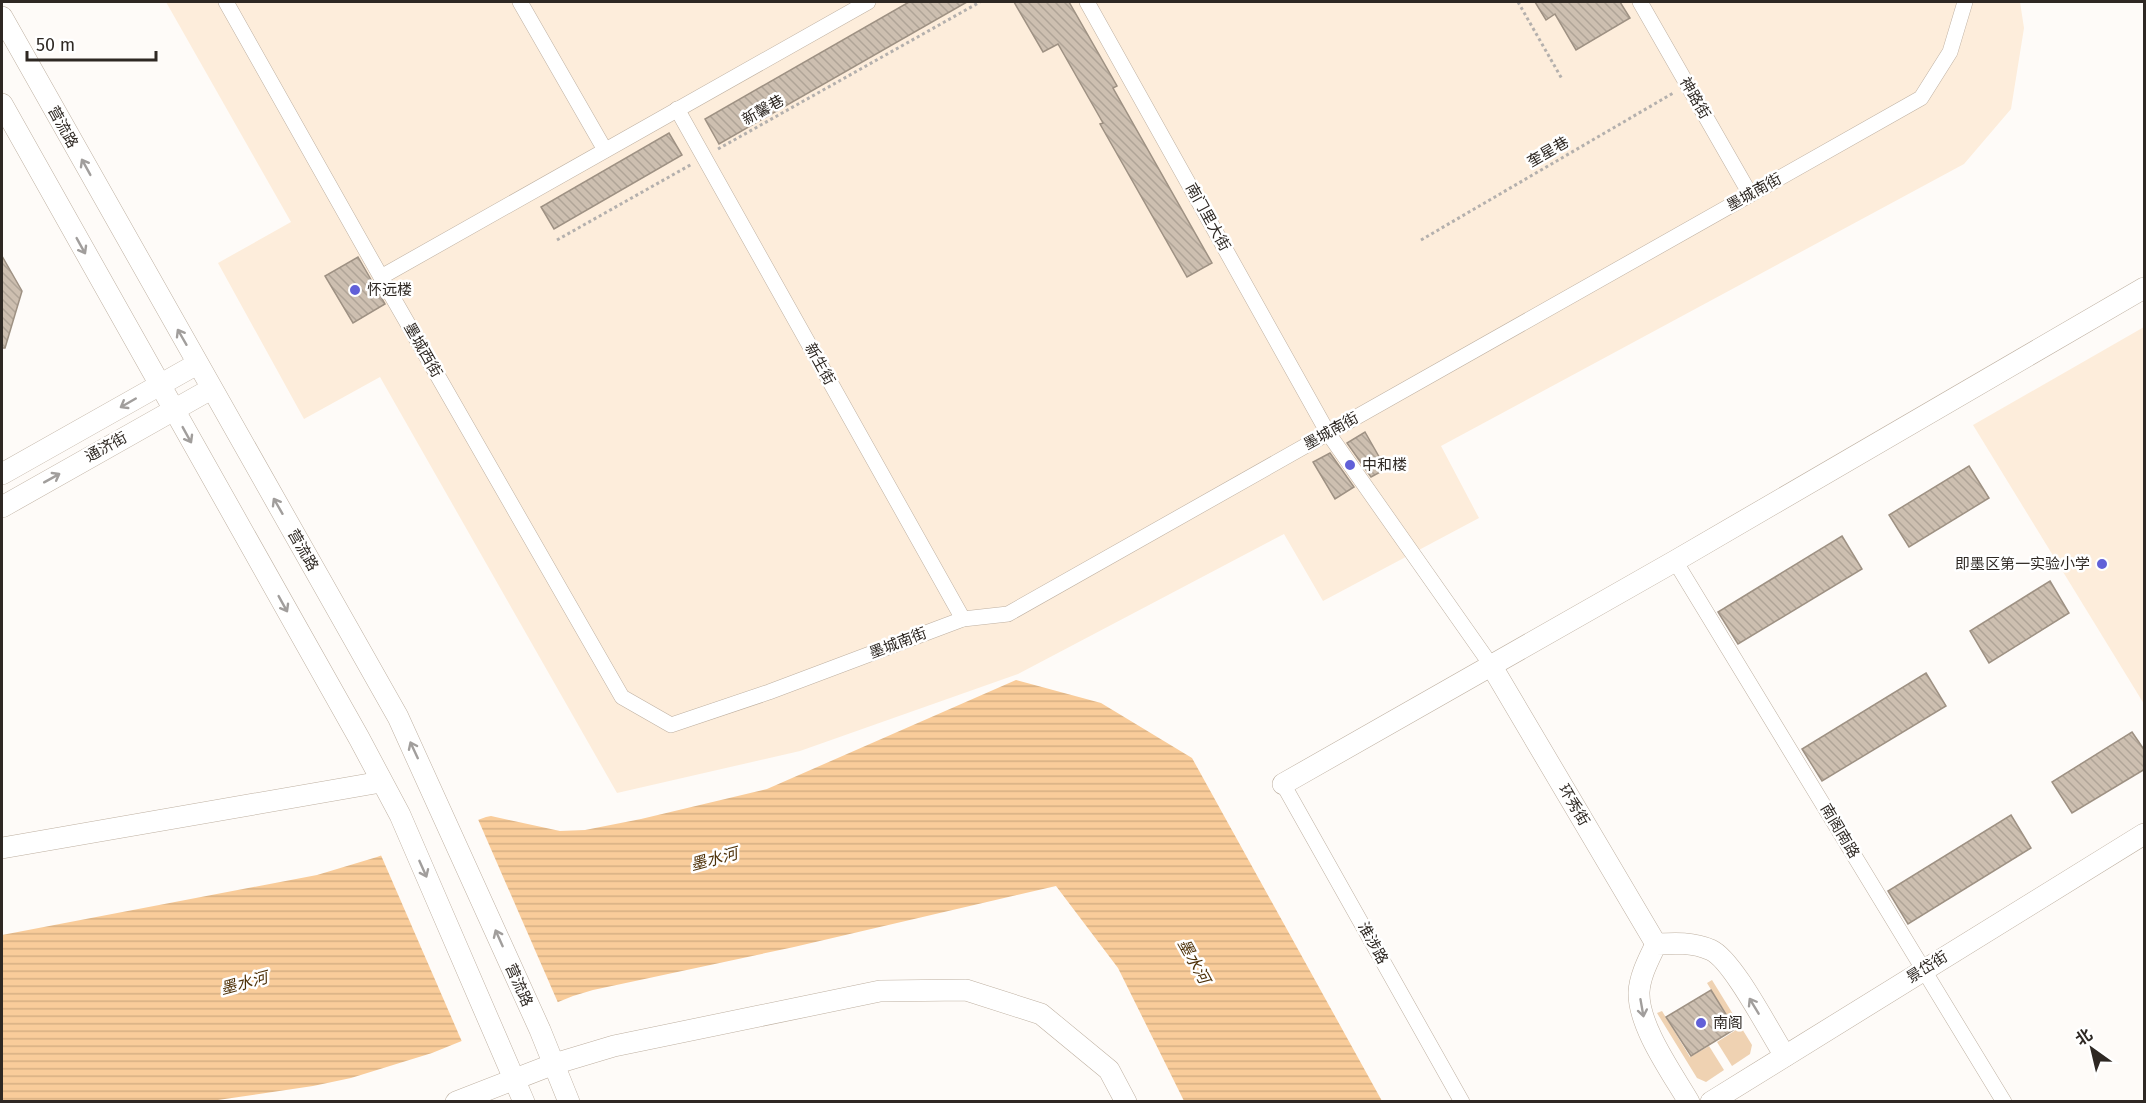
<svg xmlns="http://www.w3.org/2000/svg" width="2146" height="1103" viewBox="0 0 2146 1103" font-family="'Fira Sans','Noto Sans SC',sans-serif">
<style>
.built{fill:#fdeddb}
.green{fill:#efd2b2}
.water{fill:url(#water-rules)}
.pier{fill:#fefbf8}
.building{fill:url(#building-back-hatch);stroke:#9e9183;stroke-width:1.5}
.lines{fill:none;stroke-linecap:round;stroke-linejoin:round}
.street-casing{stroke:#beb0a1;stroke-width:16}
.secondary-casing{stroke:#beb0a1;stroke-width:22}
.path{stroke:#b4b0ad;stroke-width:3;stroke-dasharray:3 3;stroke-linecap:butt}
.street{stroke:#fff;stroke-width:15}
.secondary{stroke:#fff;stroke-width:21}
.oneway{stroke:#a19e9c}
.poi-dot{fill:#6160d8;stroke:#fff;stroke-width:2}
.labels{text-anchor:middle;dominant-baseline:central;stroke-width:5;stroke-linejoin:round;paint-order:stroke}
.street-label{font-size:15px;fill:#2e2823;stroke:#fff}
.poi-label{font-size:15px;fill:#2e2823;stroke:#fff;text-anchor:start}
.water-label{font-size:16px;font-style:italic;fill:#4e3108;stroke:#fff}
</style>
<defs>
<pattern id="water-rules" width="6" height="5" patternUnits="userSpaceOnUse" patternTransform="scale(1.5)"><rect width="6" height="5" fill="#f9cc9a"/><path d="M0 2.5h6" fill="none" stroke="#d6af84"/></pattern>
<pattern id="building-back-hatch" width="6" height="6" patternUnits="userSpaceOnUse" patternTransform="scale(1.5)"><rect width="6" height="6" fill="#cdbfb0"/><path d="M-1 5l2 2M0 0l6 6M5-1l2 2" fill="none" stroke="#b0a497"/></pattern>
</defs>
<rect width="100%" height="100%" fill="#fefbf8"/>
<g class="built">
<polygon points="166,2 2020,2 2024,28 2011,109 1964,164 1441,446 1479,518 1323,601 1284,534 1018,674 800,751 617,793 380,377 304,419 218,263 291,222"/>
<polygon points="2144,327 2144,704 1973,425"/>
</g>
<g class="green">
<polygon points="1712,980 1752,1045 1750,1054 1732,1066 1717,1042 1736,1030 1707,983"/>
<polygon points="1662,1011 1690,1057 1709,1046 1724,1070 1706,1082 1697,1078 1657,1013"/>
</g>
<polygon class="water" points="1016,680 1101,703 1192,758 1382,1101 1184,1101 1118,968 1056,886 794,947 593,990 573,996 432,1053 351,1078 313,1086 211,1101 2,1102 2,935 317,875 377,857 486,817 491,816 560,831 585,830 641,819 767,789"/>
<polygon class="pier" points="477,817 559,1005 463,1044 380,853"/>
<g class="building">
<polygon points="909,2 967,2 719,144 705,119"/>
<polygon points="1014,2 1069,2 1117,86 1113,88 1212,263 1187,277 1100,124 1103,123 1058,44 1043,52"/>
<polygon points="1535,2 1620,2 1630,18 1576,50 1555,14 1546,20"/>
<polygon points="669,133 682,155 554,229 541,207"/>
<polygon points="2,256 22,291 5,348 2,348"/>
<polygon points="358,257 385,304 353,323 325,276"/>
<polygon points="1365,432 1386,469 1371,477 1347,443"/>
<polygon points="1330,453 1354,487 1335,499 1313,462"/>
<polygon points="1969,466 1989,498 1909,547 1889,515"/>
<polygon points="1842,536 1862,569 1738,644 1718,612"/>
<polygon points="2050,581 2069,613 1989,663 1970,631"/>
<polygon points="1926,673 1946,706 1822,781 1802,749"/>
<polygon points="2132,732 2145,751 2145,769 2072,813 2052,782"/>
<polygon points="2011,815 2031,848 1908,924 1888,891"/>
<polygon points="1711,990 1735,1029 1691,1056 1666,1017"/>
</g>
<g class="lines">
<defs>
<g id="street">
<polyline points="226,2 381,277 622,697 671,725 769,692 963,619 1008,614 1921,98 1950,52 1965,2"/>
<polyline points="520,2 605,150"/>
<polyline points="1087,2 1328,433 1491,665"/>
<polyline points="1640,2 1750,194"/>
<polyline points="677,109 963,619"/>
<polyline points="381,277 868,2"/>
<polyline points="1675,561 2004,1102"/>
<polyline points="1283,784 1462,1102"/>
</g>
<g id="secondary">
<polyline points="2,17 398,717 540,1030 569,1102"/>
<polyline points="2,104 359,738 400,815 524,1102"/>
<polyline points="2,474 197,364"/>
<polyline points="2,507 211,389"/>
<polyline points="1491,665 1656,944"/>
<polyline points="1283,784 1675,561 2144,288"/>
<polyline points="2,848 381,782"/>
<polyline points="456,1102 554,1064 614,1046 880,991 966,990 1041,1014 1109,1070 1126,1102"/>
<path d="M1689,1102C1672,1073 1638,1026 1639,992C1640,975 1649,959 1656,944C1675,943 1693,942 1711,950C1733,960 1770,1033 1785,1056"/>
<polyline points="1711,1102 2144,834"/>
</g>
</defs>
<use href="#street" class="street-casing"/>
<use href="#secondary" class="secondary-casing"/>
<g class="path">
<polyline points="1518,2 1562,79"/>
<polyline points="718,149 980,2"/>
<polyline points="557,240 692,164"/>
<polyline points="1421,240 1675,92"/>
</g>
<use href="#street" class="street"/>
<use href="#secondary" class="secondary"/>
</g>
<defs><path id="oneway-shaft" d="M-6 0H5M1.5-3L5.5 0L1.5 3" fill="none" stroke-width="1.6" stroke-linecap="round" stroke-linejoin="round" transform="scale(1.5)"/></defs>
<g class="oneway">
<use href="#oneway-shaft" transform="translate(86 167) rotate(-119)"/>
<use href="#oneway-shaft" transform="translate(81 246) rotate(61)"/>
<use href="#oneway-shaft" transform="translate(182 337) rotate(-120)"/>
<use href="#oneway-shaft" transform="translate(128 403) rotate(150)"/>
<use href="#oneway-shaft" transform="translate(187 435) rotate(61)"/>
<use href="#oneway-shaft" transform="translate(52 478) rotate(-29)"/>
<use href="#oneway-shaft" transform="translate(278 506) rotate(-120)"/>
<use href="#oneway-shaft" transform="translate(283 604) rotate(61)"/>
<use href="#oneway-shaft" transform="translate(414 750) rotate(-115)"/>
<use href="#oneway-shaft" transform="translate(423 869) rotate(66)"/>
<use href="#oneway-shaft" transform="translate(499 938) rotate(-114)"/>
<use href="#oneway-shaft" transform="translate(1754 1006) rotate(-121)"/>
<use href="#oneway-shaft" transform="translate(1642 1008) rotate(80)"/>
</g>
<g class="poi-dot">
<circle cx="355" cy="290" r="6"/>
<circle cx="1350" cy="465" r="6"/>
<circle cx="2102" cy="564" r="6"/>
<circle cx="1701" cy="1023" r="6"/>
</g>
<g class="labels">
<g class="street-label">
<text transform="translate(1695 98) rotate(60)">神路街</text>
<text transform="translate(763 110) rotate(-29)">新馨巷</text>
<text transform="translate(63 127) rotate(61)">营流路</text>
<text transform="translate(1548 152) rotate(-30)">奎星巷</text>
<text transform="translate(1754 192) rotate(-29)">墨城南街</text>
<text transform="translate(1208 217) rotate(61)">南门里大街</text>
<text transform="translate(423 350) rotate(60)">墨城西街</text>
<text transform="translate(820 364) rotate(61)">新生街</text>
<text transform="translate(1331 431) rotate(-29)">墨城南街</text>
<text transform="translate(106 447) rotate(-29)">通济街</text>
<text transform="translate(303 550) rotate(60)">营流路</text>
<text transform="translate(898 643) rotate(-21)">墨城南街</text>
<text transform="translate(1574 805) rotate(59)">环秀街</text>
<text transform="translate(1840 831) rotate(59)">南阁南路</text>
<text transform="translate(1373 943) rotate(61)">淮涉路</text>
<text transform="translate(1927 967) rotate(-32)">景岱街</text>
<text transform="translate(519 985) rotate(66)">营流路</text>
</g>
<g class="poi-label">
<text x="367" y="290">怀远楼</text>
<text x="1362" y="465">中和楼</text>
<text x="2090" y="564" text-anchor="end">即墨区第一实验小学</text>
<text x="1713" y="1023">南阁</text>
</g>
<g class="water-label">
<text transform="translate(714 859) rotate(-15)">墨水河</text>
<text transform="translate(1194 961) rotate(61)">墨水河</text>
<text transform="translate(244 983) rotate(-15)">墨水河</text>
</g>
</g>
<rect width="2146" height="1103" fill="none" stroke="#2e2823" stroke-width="6"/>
<g transform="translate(2092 1049) rotate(326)" stroke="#ffffff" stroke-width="4.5" paint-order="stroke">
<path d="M0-4.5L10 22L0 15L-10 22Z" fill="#2e2823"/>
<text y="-9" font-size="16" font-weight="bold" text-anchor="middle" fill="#2e2823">北</text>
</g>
<path d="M27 51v9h129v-9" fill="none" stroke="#2e2823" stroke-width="3"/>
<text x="36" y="51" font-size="18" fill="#2e2823" stroke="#ffffff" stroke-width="4.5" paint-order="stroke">50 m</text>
</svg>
